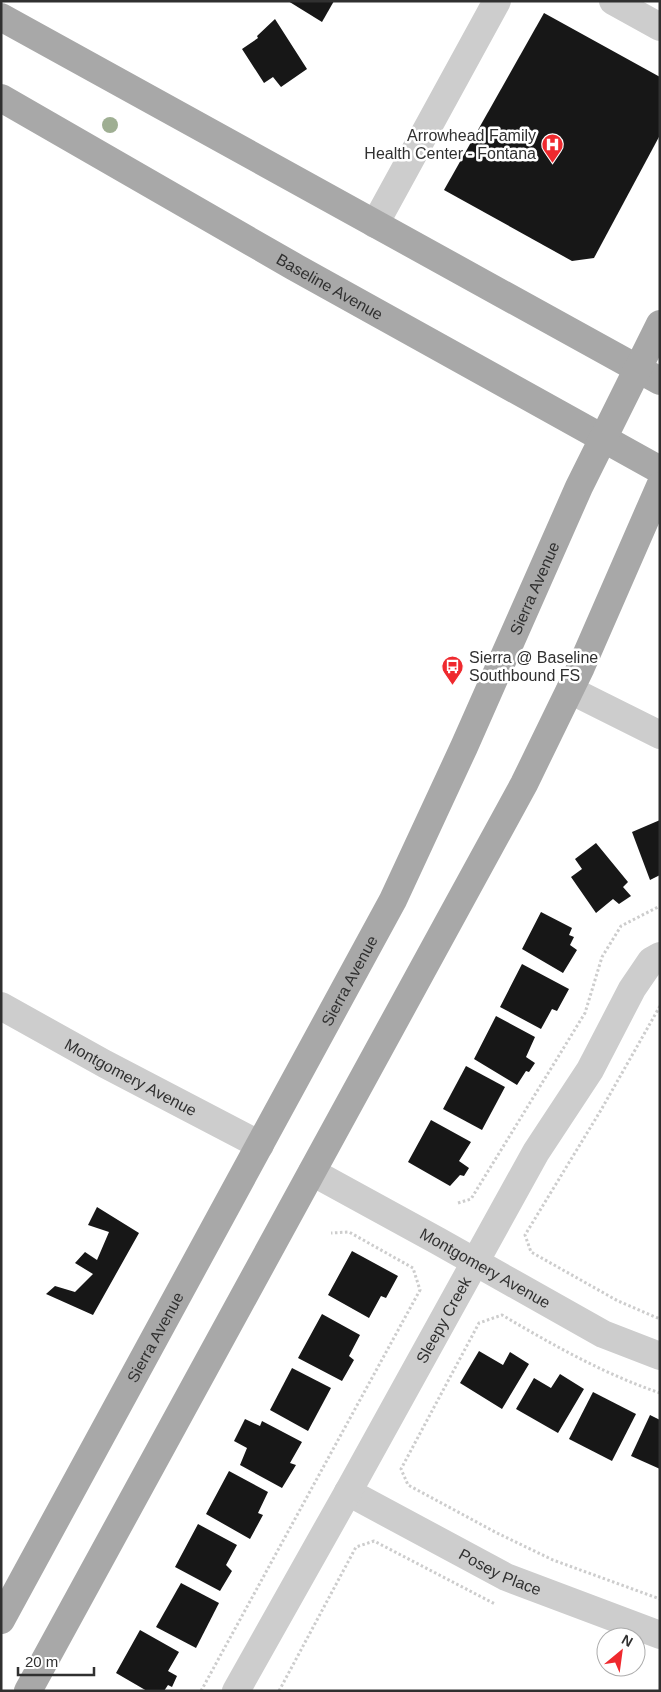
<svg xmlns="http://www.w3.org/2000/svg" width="661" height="1692" viewBox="0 0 661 1692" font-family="Arial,sans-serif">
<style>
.building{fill:#171717}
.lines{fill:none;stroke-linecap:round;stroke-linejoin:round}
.path{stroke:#cdcdcd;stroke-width:3;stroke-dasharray:2.5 2.5;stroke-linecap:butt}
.minor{stroke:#cdcdcd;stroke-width:28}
.major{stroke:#a8a8a8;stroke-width:28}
.tree{fill:#9faf93}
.labels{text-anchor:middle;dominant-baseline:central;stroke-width:5;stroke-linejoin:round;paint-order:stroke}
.poi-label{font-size:16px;fill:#303030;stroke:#fff;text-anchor:end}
.street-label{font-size:16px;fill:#303030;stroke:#fff}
</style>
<rect width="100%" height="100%" fill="#fff"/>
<g class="building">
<polygon points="288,1 334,1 322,22"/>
<polygon points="544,13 660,77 660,135 594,258 572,261 444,190"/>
<polygon points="275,19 307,69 281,87 273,77 264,83 242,49 258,38 257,36"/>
<polygon points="660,820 660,875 650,880 632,832"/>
<polygon points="596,843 628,882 623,887 631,896 619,904 613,899 596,913 571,877 582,869 575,859"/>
<polygon points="541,912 572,928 569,935 574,937 570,945 577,950 563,973 522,949"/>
<polygon points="522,964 569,989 557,1011 552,1009 541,1029 500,1007"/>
<polygon points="496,1016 535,1037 526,1057 535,1063 529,1072 526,1071 517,1085 474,1059"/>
<polygon points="466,1066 505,1087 482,1130 443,1109"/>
<polygon points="431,1120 471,1142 459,1161 469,1168 464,1176 460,1175 450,1186 408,1162"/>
<polygon points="97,1207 139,1233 93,1315 46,1294 55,1286 75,1292 93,1274 75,1263 85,1252 97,1260 109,1232 88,1225"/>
<polygon points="352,1251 398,1276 386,1298 381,1296 369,1318 328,1295"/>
<polygon points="322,1314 360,1335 349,1356 354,1360 342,1381 298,1358"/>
<polygon points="479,1351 503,1365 510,1352 529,1364 502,1409 460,1383"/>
<polygon points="292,1368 331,1388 308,1431 270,1410"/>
<polygon points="560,1374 584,1389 558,1433 516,1409 534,1378 551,1388"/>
<polygon points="593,1392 636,1414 612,1461 569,1439"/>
<polygon points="650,1415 660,1420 660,1469 631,1456"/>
<polygon points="245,1419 260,1426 262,1421 302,1442 290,1463 296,1465 282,1488 240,1465 247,1448 234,1441"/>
<polygon points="229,1471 268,1492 258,1513 263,1515 250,1539 206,1514"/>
<polygon points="198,1524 237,1545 226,1565 232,1571 220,1591 175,1567"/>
<polygon points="181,1583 219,1603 196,1648 156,1627"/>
<polygon points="140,1630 179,1652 168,1671 177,1676 172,1687 168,1685 164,1691 147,1691 116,1673"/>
</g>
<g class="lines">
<g class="path">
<polyline points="660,1006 601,1110 525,1235 531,1252 618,1301 660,1319"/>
<polyline points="458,1203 471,1199 585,1013 602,957 621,926 660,906"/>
<path d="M660,1393C604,1374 553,1345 502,1315L479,1323L401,1469L408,1485L497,1533L553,1560L660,1599"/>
<polyline points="201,1691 420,1290 413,1268 349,1232 331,1233"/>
<polyline points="279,1691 356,1547 374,1541 495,1604"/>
</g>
<g class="minor">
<polyline points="613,1 660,27"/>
<polyline points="375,224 497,1"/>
<polyline points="570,690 660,735"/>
<path id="s1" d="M1,1006L105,1064L260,1145"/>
<path id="s2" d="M312,1172L438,1241L603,1334L660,1356"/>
<path id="s3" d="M348,1492L506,1577L660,1635"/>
<path id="s4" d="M236,1691L348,1492L536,1152L590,1070L632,989L651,961L660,956"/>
</g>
<g class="major">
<polyline points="1,17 660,381"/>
<path id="s5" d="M1,98L293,266L660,470"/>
<path id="s6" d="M1,1620L393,900L464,747L579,487L660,324"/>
<polyline points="28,1691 524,784 581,667 660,486"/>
</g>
</g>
<circle class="tree" cx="110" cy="125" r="8"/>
<defs>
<symbol id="hospital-pin" viewBox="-11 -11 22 30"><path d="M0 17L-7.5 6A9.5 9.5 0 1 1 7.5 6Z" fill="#ef292e" stroke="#fff"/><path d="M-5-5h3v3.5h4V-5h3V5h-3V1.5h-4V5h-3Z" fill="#fff"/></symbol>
<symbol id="bus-pin" viewBox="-11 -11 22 30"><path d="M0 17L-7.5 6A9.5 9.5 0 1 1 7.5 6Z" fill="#ef292e" stroke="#fff"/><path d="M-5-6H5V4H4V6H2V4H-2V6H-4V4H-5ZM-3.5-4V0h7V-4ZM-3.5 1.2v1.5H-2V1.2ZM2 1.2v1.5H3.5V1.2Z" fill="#fff"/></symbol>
</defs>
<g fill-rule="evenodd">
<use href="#hospital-pin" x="540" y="132" width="25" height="34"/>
<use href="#bus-pin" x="440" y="654" width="25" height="34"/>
</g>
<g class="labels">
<g class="poi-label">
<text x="536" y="135">Arrowhead Family<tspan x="536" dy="18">Health Center - Fontana</tspan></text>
<text x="469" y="657" text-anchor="start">Sierra @ Baseline<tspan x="469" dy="18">Southbound FS</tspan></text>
</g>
<g class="street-label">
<text stroke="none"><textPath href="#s5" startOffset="379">Baseline Avenue</textPath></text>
<text stroke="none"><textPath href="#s6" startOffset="1162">Sierra Avenue</textPath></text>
<text stroke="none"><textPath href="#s6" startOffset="728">Sierra Avenue</textPath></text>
<text stroke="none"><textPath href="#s1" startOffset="148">Montgomery Avenue</textPath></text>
<text stroke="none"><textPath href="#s2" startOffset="198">Montgomery Avenue</textPath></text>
<text stroke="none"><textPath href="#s4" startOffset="425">Sleepy Creek</textPath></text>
<text stroke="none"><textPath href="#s6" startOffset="322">Sierra Avenue</textPath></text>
<text stroke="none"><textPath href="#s3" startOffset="172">Posey Place</textPath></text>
</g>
</g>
<rect width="661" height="1692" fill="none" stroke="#303030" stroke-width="5"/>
<g transform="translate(621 1652) rotate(29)"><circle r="24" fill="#ffffff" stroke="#acacac"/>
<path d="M0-4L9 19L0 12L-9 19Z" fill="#ef292e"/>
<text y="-8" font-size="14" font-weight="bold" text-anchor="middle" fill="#303030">N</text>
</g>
<path d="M18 1667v8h76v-8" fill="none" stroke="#303030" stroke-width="2.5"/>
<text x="25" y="1667" font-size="15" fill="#303030" stroke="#ffffff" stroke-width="4" paint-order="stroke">20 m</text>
</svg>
